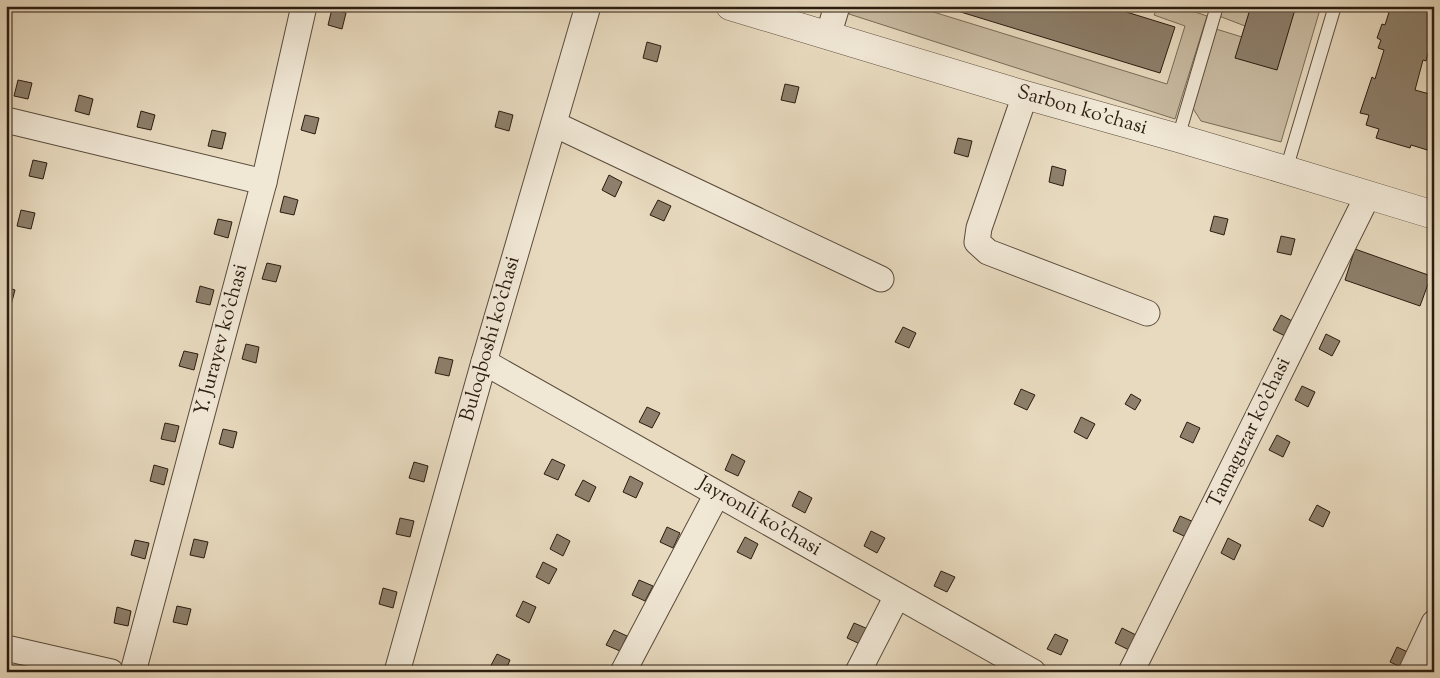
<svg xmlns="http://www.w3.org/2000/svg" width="1440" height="678" viewBox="0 0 1440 678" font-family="'Sorts Mill Goudy',serif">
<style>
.green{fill:#c8baa1;stroke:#796c58}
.building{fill:#8d7f6b;stroke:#2a1d10}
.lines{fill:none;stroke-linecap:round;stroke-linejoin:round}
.service-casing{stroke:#5a4c3c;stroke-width:14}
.minor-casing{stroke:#5a4c3c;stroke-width:27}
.tertiary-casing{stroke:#5a4c3c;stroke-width:29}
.service{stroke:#f0e7d5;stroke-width:12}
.minor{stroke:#f0e7d5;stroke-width:25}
.tertiary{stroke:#f0e7d5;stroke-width:28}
.labels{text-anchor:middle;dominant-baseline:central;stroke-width:4;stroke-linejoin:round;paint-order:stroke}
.street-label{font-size:20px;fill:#2a1d10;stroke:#f0e7d5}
</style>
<rect width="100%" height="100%" fill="#e8dabf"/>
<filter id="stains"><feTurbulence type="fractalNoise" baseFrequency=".004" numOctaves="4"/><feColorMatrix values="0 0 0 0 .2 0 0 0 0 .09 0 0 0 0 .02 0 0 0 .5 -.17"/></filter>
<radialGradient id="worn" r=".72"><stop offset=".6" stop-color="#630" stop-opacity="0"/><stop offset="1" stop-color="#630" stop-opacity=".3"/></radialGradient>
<g class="green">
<polygon points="851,6 914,6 1167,84 1185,26 1154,15 1158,6 1178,6 1207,16 1175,119 849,14"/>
<polygon points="1223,6 1321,6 1281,142 1201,121 1192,107 1216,29 1242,37 1245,26 1219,16"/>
</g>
<g class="building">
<polygon points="941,6 1107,6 1175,27 1160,73"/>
<polygon points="1251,6 1296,6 1277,70 1235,58"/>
<polygon points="1387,6 1434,6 1434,24 1429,42 1431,43 1426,61 1423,60 1415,90 1433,95 1430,107 1434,108 1434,152 1411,145 1410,148 1376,138 1379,129 1366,125 1369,115 1360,113 1372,77 1375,79 1384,50 1378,48 1381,40 1377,38 1382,24 1385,25 1390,9 1386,8"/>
<polygon points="332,9 346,13 342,29 328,25"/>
<polygon points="647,42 661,46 657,62 643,58"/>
<polygon points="18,80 32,83 28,99 14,96"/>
<polygon points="785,84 799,87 795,103 781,100"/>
<polygon points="79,95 93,99 89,115 75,111"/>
<polygon points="141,111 155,115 151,130 137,127"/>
<polygon points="499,111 513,115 509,131 495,127"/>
<polygon points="305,115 319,118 315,134 301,130"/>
<polygon points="212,130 226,133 222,149 208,146"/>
<polygon points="958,138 972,141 968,157 954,153"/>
<polygon points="33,160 47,163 43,179 29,176"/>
<polygon points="1052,166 1066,170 1063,186 1049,182"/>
<polygon points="609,175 622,182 615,197 602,190"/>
<polygon points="284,196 298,200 294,215 280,212"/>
<polygon points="658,200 671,206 664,221 650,215"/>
<polygon points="21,210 35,213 31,229 17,226"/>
<polygon points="1214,216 1228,219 1224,235 1210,231"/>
<polygon points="218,219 232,222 228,238 214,234"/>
<polygon points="1281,236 1295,239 1291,255 1277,252"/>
<polygon points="1355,249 1431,276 1420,306 1345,280"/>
<polygon points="267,263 281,266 276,282 262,279"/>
<polygon points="200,286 214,290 210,305 196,302"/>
<polygon points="6,287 15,290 11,305 6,304"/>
<polygon points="1281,315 1294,322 1287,337 1273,330"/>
<polygon points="903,327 916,333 909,348 895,342"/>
<polygon points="1326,334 1340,341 1332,356 1319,349"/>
<polygon points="246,344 259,347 256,363 242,359"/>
<polygon points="184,351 198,354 194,370 179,366"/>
<polygon points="439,357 453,360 449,376 435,373"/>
<polygon points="1302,386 1315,392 1308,407 1295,400"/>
<polygon points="1021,389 1035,395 1027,410 1014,404"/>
<polygon points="1131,394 1141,400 1135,410 1125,404"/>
<polygon points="647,407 660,413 652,428 639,422"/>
<polygon points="1081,417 1095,424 1087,439 1074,432"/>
<polygon points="1187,422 1200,428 1193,443 1180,437"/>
<polygon points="165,423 179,426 175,442 161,439"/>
<polygon points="223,429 237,432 233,448 219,444"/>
<polygon points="1277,435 1290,442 1283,457 1269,450"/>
<polygon points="732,454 745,461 738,476 725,470"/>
<polygon points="552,459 565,465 558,480 544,474"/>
<polygon points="414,462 428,466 424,482 409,478"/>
<polygon points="154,465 168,469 164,485 150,481"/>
<polygon points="630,476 643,483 636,498 623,492"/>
<polygon points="583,480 596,487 589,502 575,495"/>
<polygon points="799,491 812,498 805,513 792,506"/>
<polygon points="1317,505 1330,512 1323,527 1309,520"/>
<polygon points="1180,516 1194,522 1186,537 1173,531"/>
<polygon points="400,518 414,521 410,537 396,534"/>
<polygon points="667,527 680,533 673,548 660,542"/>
<polygon points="871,531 885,538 877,553 864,546"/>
<polygon points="557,534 570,541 563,556 550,549"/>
<polygon points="745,537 758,544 751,559 737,552"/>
<polygon points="1228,538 1241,545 1234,560 1221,553"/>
<polygon points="194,539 208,542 204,558 190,555"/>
<polygon points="135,540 149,543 145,559 131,555"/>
<polygon points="543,562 557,569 549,584 536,577"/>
<polygon points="941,571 955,577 947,592 934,586"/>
<polygon points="639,580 653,586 645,601 632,595"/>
<polygon points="383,588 397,592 393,608 379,604"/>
<polygon points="523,601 536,607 529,623 516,616"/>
<polygon points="177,606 191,609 187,625 173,622"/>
<polygon points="117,607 131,611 128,626 114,623"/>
<polygon points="854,623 868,629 860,644 847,638"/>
<polygon points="1122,628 1136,635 1129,650 1115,643"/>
<polygon points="614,630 627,636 620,651 606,645"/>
<polygon points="1055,634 1068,640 1061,655 1047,649"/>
<polygon points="1397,647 1410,653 1403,668 1390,662"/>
<polygon points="497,654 510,660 505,672 495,672 489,669"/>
</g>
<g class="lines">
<defs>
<g id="service">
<polyline points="1178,138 1217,6"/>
<polyline points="1286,170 1335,6"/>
</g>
<g id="minor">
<polyline points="828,36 837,6"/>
<polyline points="1025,95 979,228 977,242 988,252 1147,313"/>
<polyline points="6,120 264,182"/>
<polyline points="554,124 881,279"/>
<polyline points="484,362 1033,672"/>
<polyline points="6,648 111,672"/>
<polyline points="133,672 264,182 304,6"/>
<polyline points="397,672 484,362 588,6"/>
<polyline points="623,672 717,494"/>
<polyline points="858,672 897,596"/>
<polyline points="1131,672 1368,195"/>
<polyline points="1411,672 1434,623"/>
</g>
<polyline id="tertiary" points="730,6 1025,95 1178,138 1286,170 1434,215"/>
</defs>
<use href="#service" class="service-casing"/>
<use href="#minor" class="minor-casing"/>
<use href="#tertiary" class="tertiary-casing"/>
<use href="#service" class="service"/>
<use href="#minor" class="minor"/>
<use href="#tertiary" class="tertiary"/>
</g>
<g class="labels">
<g class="street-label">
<text transform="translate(1082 111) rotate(16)">Sarbon ko'chasi</text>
<text transform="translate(491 339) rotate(-74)">Buloqboshi ko'chasi</text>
<text transform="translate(222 340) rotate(-75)">Y. Jurayev ko'chasi</text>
<text transform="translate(1250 433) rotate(-64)">Tamaguzar ko'chasi</text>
<text transform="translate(759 517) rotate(30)">Jayronli ko'chasi</text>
</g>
</g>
<rect width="1440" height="678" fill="none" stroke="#e8dabf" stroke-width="25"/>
<rect x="8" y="8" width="1425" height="663" fill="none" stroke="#2a1d10" stroke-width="2.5"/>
<rect x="12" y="12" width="1415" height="653" fill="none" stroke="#2a1d10"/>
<rect width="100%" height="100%" filter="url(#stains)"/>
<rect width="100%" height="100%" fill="url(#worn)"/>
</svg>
